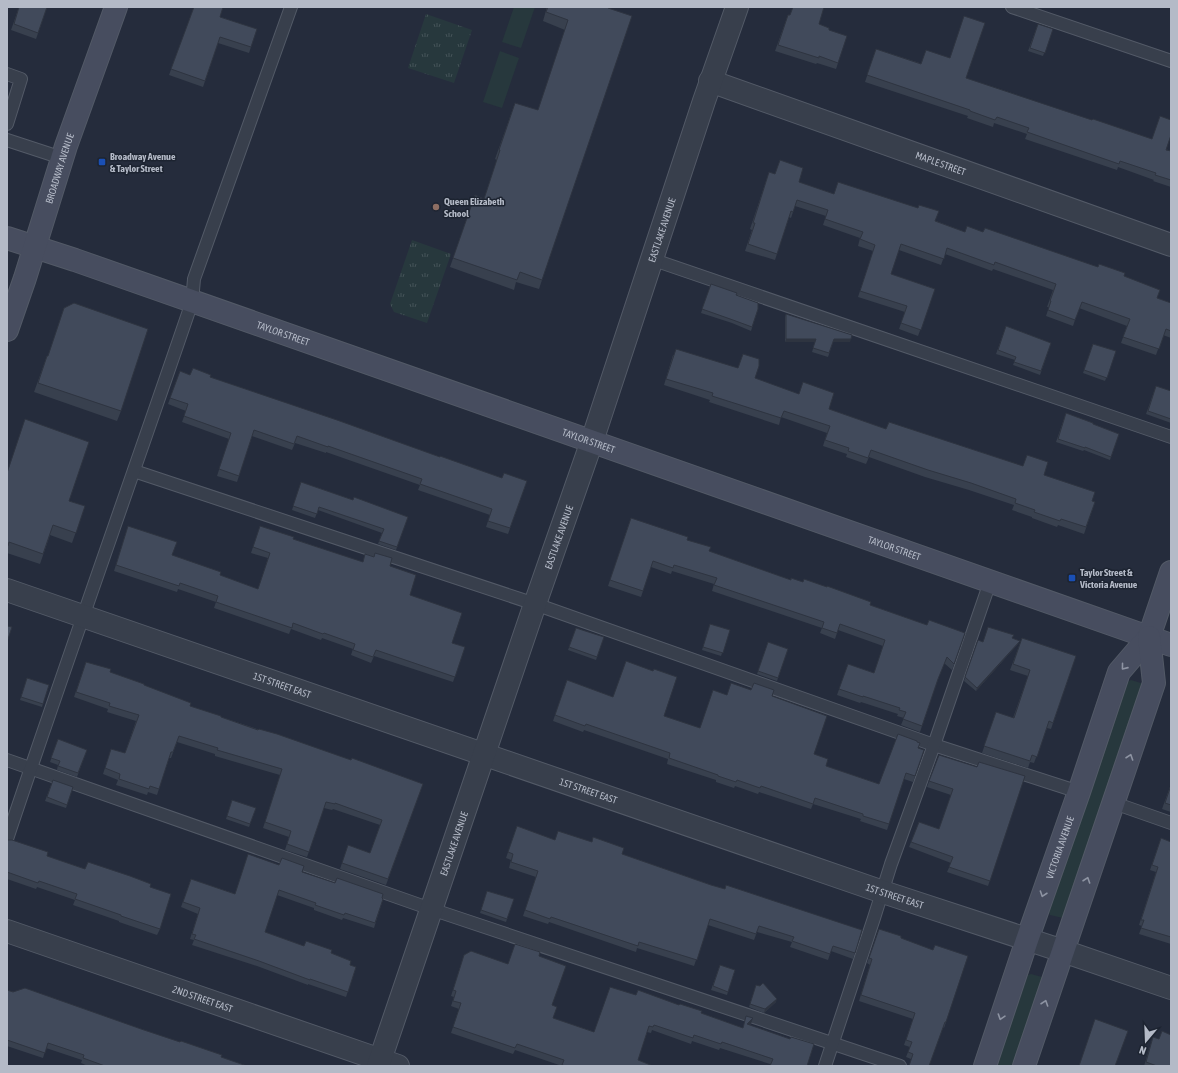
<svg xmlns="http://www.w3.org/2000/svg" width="1178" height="1073" viewBox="0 0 1178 1073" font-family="'Asap Condensed',sans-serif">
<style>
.grass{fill:#27383d}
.park{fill:url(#park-tufts)}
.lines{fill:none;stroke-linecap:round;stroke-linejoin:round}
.lane-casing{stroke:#535a67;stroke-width:14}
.street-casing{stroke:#535a67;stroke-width:24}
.secondary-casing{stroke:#535a67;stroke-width:24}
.lane{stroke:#383f4c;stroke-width:12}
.street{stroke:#383f4c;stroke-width:22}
.secondary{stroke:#474d5f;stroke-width:22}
.wall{fill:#38404e}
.shaded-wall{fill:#2e3440}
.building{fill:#414a5b;stroke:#2e3440}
.oneway{stroke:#8e94a3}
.transit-dot{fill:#1a4fb4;stroke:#1d2431;stroke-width:1.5}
.education-dot{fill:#8d6e63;stroke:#1d2431;stroke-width:1.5}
.labels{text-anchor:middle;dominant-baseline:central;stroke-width:3;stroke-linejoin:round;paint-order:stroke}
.poi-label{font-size:10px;font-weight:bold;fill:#b4bac7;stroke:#1d2431;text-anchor:start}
.street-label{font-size:10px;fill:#b4bac7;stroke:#1d2431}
</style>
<defs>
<pattern id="park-tufts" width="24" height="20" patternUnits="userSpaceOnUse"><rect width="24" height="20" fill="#27383d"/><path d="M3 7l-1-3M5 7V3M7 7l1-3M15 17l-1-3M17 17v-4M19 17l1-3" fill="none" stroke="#445358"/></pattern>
</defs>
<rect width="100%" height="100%" fill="#252c3c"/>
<g class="grass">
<polygon points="514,7 535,7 521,48 502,42"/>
<polygon points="500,51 519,58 502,108 483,102"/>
<polygon points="1131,680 1144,684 1063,918 1050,915 1049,912 1128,682"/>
<polygon points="1031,974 1042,977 1043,981 1014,1066 996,1066 1028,975"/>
</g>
<g class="park">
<polygon points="426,14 472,30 454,83 408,68"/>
<polygon points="412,240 451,254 427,323 394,312 390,304"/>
</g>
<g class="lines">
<defs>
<g id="lane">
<polyline points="1012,7 1171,61"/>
<polyline points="7,74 21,79 7,124"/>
<polyline points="7,140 62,158"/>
<polyline points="651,259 1171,437"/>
<polyline points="134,471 535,604 934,745 1079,792"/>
<polyline points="7,760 431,909 900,1066"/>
<polyline points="1114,803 1171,823"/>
<path d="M7,839C67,659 131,481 192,302L194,279L291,7"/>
<polyline points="825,1066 874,918 891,864 934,745 990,582"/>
</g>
<g id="street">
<path id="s1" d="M710,81L1171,245"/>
<path id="s2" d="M7,590L883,892L1063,951L1171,988"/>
<path id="s3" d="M7,931L398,1066"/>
<path id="s4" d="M378,1066L535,604L592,441L704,101L737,7"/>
</g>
<g id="secondary">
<path id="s5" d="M7,238L75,260L1171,645"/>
<path id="s6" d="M7,330L25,278L66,146L116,7"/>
<path id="s7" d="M985,1066L1027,940L1079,792L1119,672L1149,637L1171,572"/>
<polyline points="1024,1066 1154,683 1149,637"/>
</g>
</defs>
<use href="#lane" class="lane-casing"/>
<use href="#street" class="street-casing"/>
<use href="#secondary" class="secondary-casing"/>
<use href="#lane" class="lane"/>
<use href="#street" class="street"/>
<use href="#secondary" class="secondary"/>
</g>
<g class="wall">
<polygon points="19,7 47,7 36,39 11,30"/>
<polygon points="194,7 220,17 257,29 249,53 218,43 203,87 169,75"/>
<polygon points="547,7 608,7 542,280 539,289 516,282 514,290 450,267 475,195 484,199 497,160 495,159 515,103 538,110 565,30 543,21"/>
<polygon points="788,15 819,24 829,30 838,63 836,69 817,63 816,64 775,51"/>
<polygon points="1038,24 1053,29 1043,56 1028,51"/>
<polygon points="876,49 966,78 1171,151 1171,187 1153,181 1154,180 1118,167 1117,170 1025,139 1027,134 994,123 993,127 967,118 968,116 865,82"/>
<polygon points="769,172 834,194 936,221 965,232 983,232 1124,276 1157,298 1171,303 1171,338 1163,335 1156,355 1121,343 1127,326 1079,308 1073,326 1046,316 1049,307 1047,307 1053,290 993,269 992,271 945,254 941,265 899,250 891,274 935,289 918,336 899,329 905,312 858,297 873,251 858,246 860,238 823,225 826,216 795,206 791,218 789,217 775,260 745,251 752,230 750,229"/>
<polygon points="711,284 736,295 758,309 751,331 732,323 701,313"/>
<polygon points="64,308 121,411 117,421 34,392 47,356 48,356"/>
<polygon points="786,314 850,342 833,342 828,357 812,352 815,342 785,342 785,317"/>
<polygon points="1006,326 1051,343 1040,375 1013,365 1015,360 996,354"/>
<polygon points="1093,344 1116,351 1105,381 1083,373"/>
<polygon points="673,355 755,378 829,409 886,429 1044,475 1092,501 1095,502 1084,534 1058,525 1057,527 1032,518 1032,517 1012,510 1014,505 969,490 925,477 869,457 866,464 846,457 847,454 823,446 827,433 781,417 779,425 709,402 710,400 664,385"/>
<polygon points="180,371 190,375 210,377 440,457 502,478 527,481 508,534 486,527 490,515 418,490 420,485 326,452 326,453 295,443 292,450 252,436 237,482 217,476 229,439 182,422 186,411 168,404"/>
<polygon points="1156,386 1171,391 1171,423 1146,414"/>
<polygon points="1066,413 1093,424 1119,434 1110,460 1084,450 1083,451 1056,442"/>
<polygon points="7,472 69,501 85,506 72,543 50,535 40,564 7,553"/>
<polygon points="301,482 353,500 408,517 396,550 378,544 382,533 318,510 315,518 292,510"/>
<polygon points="631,518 687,540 709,551 791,580 870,605 927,625 965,633 952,670 944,663 937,682 920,732 901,725 904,718 897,716 898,714 861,702 860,703 837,695 848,664 874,673 883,646 838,630 835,639 820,633 822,628 712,591 714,584 672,571 671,574 651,567 641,597 608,586"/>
<polygon points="128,526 172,555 220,575 258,589 268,558 251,553 260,526 293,539 362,562 390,566 410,595 452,643 465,647 453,682 374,656 371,663 351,655 353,649 322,638 321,640 291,629 289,634 214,608 216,602 178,589 177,592 114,571"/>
<polygon points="710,624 730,630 721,656 702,650"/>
<polygon points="576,628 604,637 596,660 568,650"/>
<polygon points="1012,638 1020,641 1018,644 976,691 964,681 978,640 983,642"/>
<polygon points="1022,638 1076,656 1051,729 1047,728 1034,763 1030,762 1028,768 982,753 996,712 1013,718 1028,676 1010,670"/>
<polygon points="768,642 788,649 777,681 757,674"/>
<polygon points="86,662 110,672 144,685 190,706 221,717 423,784 386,885 340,869 348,845 370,853 380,825 333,809 332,810 324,808 307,857 285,850 289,837 263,828 280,775 215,756 215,754 177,742 171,758 169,758 157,795 148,792 147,795 116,785 118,780 103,774 111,749 125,753 136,721 107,712 108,709 74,697"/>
<polygon points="27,678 49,685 42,707 20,700"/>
<polygon points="567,680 664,716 700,728 727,695 751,690 772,696 814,754 826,766 879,784 917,742 918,748 924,750 913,782 904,779 887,830 860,821 861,819 813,804 811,809 759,792 758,794 735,786 734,788 716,782 716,780 667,764 668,759 584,730 583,732 553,721"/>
<polygon points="58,739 87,750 77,777 57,770 58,765 50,762"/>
<polygon points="939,755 977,767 1025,776 988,886 947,872 951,863 909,847 919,822 939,829 951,795 927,787"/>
<polygon points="53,780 73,787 66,808 45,801"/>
<polygon points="1171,784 1171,812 1162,809"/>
<polygon points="232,800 256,808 249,827 226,819"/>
<polygon points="517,826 555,840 622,854 711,885 862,930 853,959 831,951 828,960 790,947 792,942 757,932 754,940 708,925 694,966 637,948 636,952 549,922 548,924 523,916 536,877 509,868 511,860 506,858"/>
<polygon points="1161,838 1171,842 1171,944 1139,934 1142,926 1139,925 1156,872 1150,870"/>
<polygon points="7,840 47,856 85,869 150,887 160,929 157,935 119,922 119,921 73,905 75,900 37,887 36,889 7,879"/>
<polygon points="279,865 302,872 383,899 374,928 343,918 342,920 314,910 314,908 277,895 265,932 304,946 331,953 350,965 356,967 346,997 308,984 308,985 257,966 192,945 194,940 190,939 198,914 181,907 191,879 235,894"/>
<polygon points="487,891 514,899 506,922 480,913"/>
<polygon points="879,929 901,938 946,1022 944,1028 943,1027 911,1059 906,1057 910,1047 904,1045 913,1019 859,1001 870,965 867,963"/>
<polygon points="464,955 508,964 539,956 552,1005 553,1018 594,1032 636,995 701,1013 743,1028 746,1016 751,1024 750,1025 790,1039 814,1044 770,1064 720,1048 719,1050 692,1041 691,1044 652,1030 651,1033 647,1032 638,1060 653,1066 562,1066 515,1050 513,1054 451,1033 459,1009 451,1006 454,997 451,996"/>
<polygon points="720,965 735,970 727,995 711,990"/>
<polygon points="756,985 776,1002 764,1013 749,1007"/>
<polygon points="7,990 144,1030 247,1066 88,1066 81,1063 82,1060 46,1048 43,1058 7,1046"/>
<polygon points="1153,1037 1159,1039 1171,1066 1144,1066"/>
</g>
<g class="shaded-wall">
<polygon points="786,339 816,339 815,342 785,342"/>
<polygon points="834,339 851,339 850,342 833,342"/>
<polygon points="1020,641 1018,644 976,691 977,688"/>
<polygon points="777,999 776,1002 764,1013 765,1009"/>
<polygon points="753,1018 751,1024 745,1030 747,1024"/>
</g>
<g class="building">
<polygon points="19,7 47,7 38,33 14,24"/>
<polygon points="194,7 223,7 220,17 257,29 251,47 220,37 205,81 171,69"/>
<polygon points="548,7 608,7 608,8 632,16 542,280 520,272 517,280 453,258 475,195 484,199 500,150 499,150 515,103 538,110 568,20 546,12"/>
<polygon points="793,7 824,7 819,24 829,28 829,30 847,36 838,63 819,56 819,58 778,45 788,15 790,15"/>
<polygon points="964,16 985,23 966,78 1092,120 1093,119 1152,139 1160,116 1171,120 1171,135 1166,150 1171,151 1171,180 1155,175 1156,173 1120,161 1119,164 1027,132 1029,128 997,117 995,120 970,111 970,110 867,75 876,49 921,64 926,50 950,58"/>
<polygon points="1038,24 1053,29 1045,53 1030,48"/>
<polygon points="780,160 803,168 799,182 834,194 838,182 918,208 919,205 939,211 935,221 965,232 967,226 983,232 985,228 1098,267 1099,264 1125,273 1124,276 1160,290 1157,298 1171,303 1171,331 1166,329 1159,349 1123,337 1130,319 1082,302 1075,320 1048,310 1051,301 1050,301 1056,284 995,262 994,265 947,248 944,259 901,244 891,274 935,289 921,330 901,323 907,306 860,291 875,245 860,239 863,232 825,219 828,210 797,200 793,212 791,211 777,254 748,244 755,223 753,223 769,172 775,174"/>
<polygon points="711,284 737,293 736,295 758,303 758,309 752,327 733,320 702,309"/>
<polygon points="74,303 148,329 121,411 38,383 47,356 48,356 64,308"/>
<polygon points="786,314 852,335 851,339 834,339 829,353 813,348 816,339 786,339"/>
<polygon points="1006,326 1051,343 1041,371 1014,362 1016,357 998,350"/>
<polygon points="1093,344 1116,351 1107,378 1084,370"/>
<polygon points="676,349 738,368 743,354 759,359 759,366 755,378 799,394 803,382 834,393 829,409 886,429 889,422 1023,466 1027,455 1048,462 1044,475 1095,492 1092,501 1095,502 1086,527 1061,519 1060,521 1034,512 1035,510 1015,503 1016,499 971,483 928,470 871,450 868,458 848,451 849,448 825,440 830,426 784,411 781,418 712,396 713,393 666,379"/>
<polygon points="193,368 211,375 210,377 337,420 440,457 440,456 502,478 504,473 527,481 510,528 488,521 492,509 420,484 422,479 328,446 328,447 297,436 294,444 254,430 239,476 219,469 231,433 184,416 188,404 170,398 180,371 190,375"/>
<polygon points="1156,386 1171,391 1171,419 1148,411"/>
<polygon points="1066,413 1093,423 1093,424 1119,434 1111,457 1085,447 1085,448 1058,439"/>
<polygon points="25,419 89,442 69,501 85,506 76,533 53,525 43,554 9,542 8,546 7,546 7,473"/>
<polygon points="301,482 353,500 354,497 408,517 397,547 379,541 384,529 319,507 317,514 293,506"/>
<polygon points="631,518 688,537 687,540 711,547 709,551 791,580 791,578 803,582 804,579 827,587 827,586 871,602 870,605 927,625 929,620 965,633 954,664 947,657 938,679 922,726 903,719 906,712 899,710 900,708 863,696 863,697 839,689 848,664 874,673 885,640 840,624 837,633 822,628 824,622 714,585 717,578 674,565 673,568 653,561 643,591 610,580"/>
<polygon points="128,526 177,542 172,555 221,572 220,575 258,589 270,553 253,547 260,526 294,537 293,539 363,562 365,554 374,557 375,553 392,558 390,566 416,575 410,595 462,613 452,643 465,647 455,677 376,650 373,657 353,650 355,644 324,633 323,634 293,623 292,628 216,602 218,596 180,583 179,586 116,565"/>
<polygon points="710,624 730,630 723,653 703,647"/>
<polygon points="7,626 12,627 7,642"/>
<polygon points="988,627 1014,635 1012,638 1020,641 977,688 965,677 978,640 983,642"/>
<polygon points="576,628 604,637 597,657 569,647"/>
<polygon points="1022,638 1076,656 1053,723 1049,721 1037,757 1032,755 1030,761 984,746 996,712 1014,718 1030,670 1013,664"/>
<polygon points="768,642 788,649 778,678 758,671"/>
<polygon points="626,661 653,671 654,669 677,677 664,716 700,728 713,690 727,695 731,683 751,690 754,683 774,690 772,696 827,716 814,754 828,759 826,766 879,784 898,734 917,741 917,742 920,743 918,748 924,750 915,776 906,773 889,824 863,816 863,814 815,798 813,804 761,786 760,788 737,780 736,782 718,776 718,775 669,758 670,753 586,724 585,726 555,715 567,680 613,697"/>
<polygon points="86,662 111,669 110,672 144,684 144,685 191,703 190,706 221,716 221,717 258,730 259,729 277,734 351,760 352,758 423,784 388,879 342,863 348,845 370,853 382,820 335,803 335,804 326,802 309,852 287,844 291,831 265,822 282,769 217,750 218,748 179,736 173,752 171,752 159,789 150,786 149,789 119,779 120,774 105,768 111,749 125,753 139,715 109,706 110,703 76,692"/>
<polygon points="27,678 49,685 43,704 21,697"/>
<polygon points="58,739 87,750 78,773 58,766 60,761 51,758"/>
<polygon points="939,755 977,767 979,762 1025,776 990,881 949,867 953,857 911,842 919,822 939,829 953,789 929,781"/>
<polygon points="53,780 73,787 67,805 47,797"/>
<polygon points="1171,785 1171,805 1165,803"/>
<polygon points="232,800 256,808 250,824 227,816"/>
<polygon points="517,826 555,840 558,831 592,842 593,837 624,848 622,854 711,885 725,889 726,885 862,930 855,953 833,946 830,954 792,941 794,937 759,926 756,934 710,919 697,960 639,942 638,946 551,917 550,919 525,910 538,871 511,862 513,854 508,852"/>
<polygon points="1161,838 1171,842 1171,937 1141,928 1144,920 1141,920 1158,867 1152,865"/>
<polygon points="7,840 12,840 48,852 47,856 85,869 88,862 130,876 151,884 150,887 171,894 160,929 121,916 121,915 75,899 77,894 39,881 38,883 7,872"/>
<polygon points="248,854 279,865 282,858 304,866 302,872 335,883 337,878 383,894 382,898 383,899 375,923 345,913 344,915 315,905 316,903 279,890 265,932 304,946 306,941 332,950 331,953 351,961 350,965 356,967 348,992 310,979 310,980 259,961 194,939 196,935 192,934 200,908 183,902 191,879 235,894"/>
<polygon points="487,891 514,899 507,919 481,910"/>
<polygon points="879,929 901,936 901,938 933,950 935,945 968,956 946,1022 945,1022 929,1066 909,1066 913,1054 908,1052 912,1042 906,1040 915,1013 861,995 872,959 869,958"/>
<polygon points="515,944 540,952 539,956 566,966 552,1005 557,1007 553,1018 594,1032 610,987 636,995 638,990 679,1005 680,1004 702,1011 701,1013 743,1028 746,1016 753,1018 747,1024 790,1039 791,1037 814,1044 807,1066 770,1066 773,1059 722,1042 721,1044 694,1035 693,1038 654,1025 653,1027 649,1026 638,1060 653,1066 566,1066 562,1065 564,1060 517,1044 515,1048 453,1027 461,1003 453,1001 456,991 453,990 464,955 471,951 508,964"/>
<polygon points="720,965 735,970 728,992 713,986"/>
<polygon points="763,983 777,999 765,1009 750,1004 756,985 760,986"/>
<polygon points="25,988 144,1030 180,1042 181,1041 222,1055 221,1057 247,1066 105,1066 83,1058 84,1055 48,1043 45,1053 7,1040 7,990 13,992"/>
<polygon points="1095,1019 1128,1031 1115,1066 1079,1066"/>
<polygon points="1162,1031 1171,1035 1171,1066 1157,1066 1146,1062 1153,1037 1159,1039"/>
</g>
<defs><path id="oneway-chevron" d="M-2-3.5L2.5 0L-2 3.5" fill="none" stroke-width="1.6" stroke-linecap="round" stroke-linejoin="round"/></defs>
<g class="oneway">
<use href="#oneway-chevron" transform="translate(1124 667) rotate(129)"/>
<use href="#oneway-chevron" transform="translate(1130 757) rotate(-71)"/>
<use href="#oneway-chevron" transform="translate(1087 880) rotate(-71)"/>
<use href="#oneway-chevron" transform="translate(1043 894) rotate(109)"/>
<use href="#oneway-chevron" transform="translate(1045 1003) rotate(-71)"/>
<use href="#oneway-chevron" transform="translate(1001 1017) rotate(108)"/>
</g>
<g class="transit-dot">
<rect x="98" y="158" width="8" height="8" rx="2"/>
<rect x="1068" y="574" width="8" height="8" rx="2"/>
</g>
<circle class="education-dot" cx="436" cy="207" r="4"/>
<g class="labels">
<g class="poi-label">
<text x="110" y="156">Broadway Avenue<tspan x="110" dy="12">&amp; Taylor Street</tspan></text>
<text x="444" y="201">Queen Elizabeth<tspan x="444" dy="12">School</tspan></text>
<text x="1080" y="572">Taylor Street &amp;<tspan x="1080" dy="12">Victoria Avenue</tspan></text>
</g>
<g class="street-label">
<text stroke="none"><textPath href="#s1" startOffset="245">MAPLE STREET</textPath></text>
<text stroke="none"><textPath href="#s6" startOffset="170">BROADWAY AVENUE</textPath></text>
<text stroke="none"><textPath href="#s4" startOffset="883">EASTLAKE AVENUE</textPath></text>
<text stroke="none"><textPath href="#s5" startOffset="292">TAYLOR STREET</textPath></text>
<text stroke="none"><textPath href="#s5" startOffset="616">TAYLOR STREET</textPath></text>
<text stroke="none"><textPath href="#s4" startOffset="559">EASTLAKE AVENUE</textPath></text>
<text stroke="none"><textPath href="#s5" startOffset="940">TAYLOR STREET</textPath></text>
<text stroke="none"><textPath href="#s2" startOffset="291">1ST STREET EAST</textPath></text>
<text stroke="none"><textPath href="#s2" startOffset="615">1ST STREET EAST</textPath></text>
<text stroke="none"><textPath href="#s4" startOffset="235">EASTLAKE AVENUE</textPath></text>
<text stroke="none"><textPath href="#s7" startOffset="231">VICTORIA AVENUE</textPath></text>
<text stroke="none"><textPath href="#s2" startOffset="939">1ST STREET EAST</textPath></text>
<text stroke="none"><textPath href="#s3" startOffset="207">2ND STREET EAST</textPath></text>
</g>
</g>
<rect width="1178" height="1073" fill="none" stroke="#b4bac7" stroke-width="16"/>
<g transform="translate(1146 1041) rotate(199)" stroke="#1d2431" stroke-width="3" paint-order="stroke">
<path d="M0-3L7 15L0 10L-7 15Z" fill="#b4bac7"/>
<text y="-6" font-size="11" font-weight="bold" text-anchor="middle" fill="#b4bac7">N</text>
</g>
</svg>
